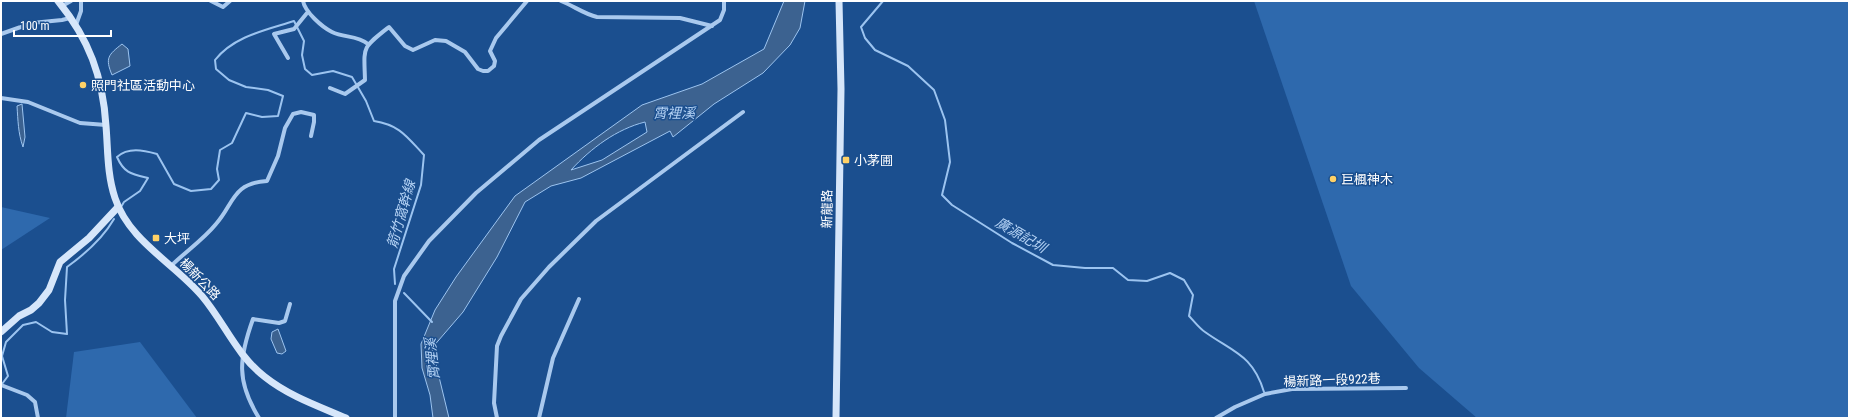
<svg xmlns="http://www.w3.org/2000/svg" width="1850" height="419" viewBox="0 0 1850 419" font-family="'Roboto Condensed','Noto Sans TC',sans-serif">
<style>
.green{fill:#2e69ad}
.water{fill:#3c6290;stroke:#9cc4f0;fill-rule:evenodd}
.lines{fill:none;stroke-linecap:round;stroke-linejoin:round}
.stream{stroke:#9cc4f0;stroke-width:2}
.street{stroke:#a9c9ee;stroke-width:4}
.secondary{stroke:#d6e6fa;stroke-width:7}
.poi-dot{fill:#ffd166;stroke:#1b4f8f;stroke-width:1.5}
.labels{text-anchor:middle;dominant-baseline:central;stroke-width:3;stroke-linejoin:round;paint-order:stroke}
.poi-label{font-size:13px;fill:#fff;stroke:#1b4f8f;text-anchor:start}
.street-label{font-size:13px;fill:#fff;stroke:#1b4f8f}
.water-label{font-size:14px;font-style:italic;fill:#b5d3f5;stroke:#1b4f8f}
</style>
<rect width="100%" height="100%" fill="#1b4f8f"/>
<g class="green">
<polygon points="1254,1 1849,1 1849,418 1477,418 1419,368 1351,286"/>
<polygon points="1,207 50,218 1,250"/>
<polygon points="140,342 197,418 66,418 74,352"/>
</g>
<g class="water">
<path d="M784,1H805L800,28L790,45L763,73L714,104L673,137L670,131L581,178L551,186L525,202L497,257L463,312L432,348L449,418H433L430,395L422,368L421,344L435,310L456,277L515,196L642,105L702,84L764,49ZM645,122L647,132L602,160L571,170C591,148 617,129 645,122Z"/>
<path d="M122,44L128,49L130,66L112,75C105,58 108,55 122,44Z"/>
<path d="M22,104L25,137L23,147C18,133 18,120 17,106Z"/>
<polygon points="278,329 286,351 282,354 277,353 271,339 272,332"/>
</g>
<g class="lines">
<g class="stream">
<path d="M883,1L861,27L865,38L875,50L908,66L934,90L945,120L950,162L942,195L952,205L1012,243L1053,265L1085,268H1113L1128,280L1147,281L1170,273L1184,280L1193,295L1189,316C1194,321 1199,328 1205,332C1233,352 1253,355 1264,392"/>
<path d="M121,207L124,202L140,191L148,178C131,174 124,173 117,157C128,147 143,150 157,154L174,184L191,191L211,189L219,180L217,169L220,150L232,143L246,113L262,117L278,116L283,96L268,90L246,87L229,80L216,69L215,60C234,36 266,30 294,21L304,41L302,55L305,69L312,75L333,71L352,77L366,101L374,121C400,125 407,137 424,155L421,185L394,269L395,284"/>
<polyline points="404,293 432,322"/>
<path d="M2,384L8,376L2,356L6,342L23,325L36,322L52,332L67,334L65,300L67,267C85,254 103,238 114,219"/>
</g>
<g class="street">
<polyline points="211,1 223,7 230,1"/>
<path d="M303,1C305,12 322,27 332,32C344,38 357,35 368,44"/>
<path d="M561,1C574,6 584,14 597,17L680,18L712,26"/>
<polyline points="62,6 71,1"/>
<polyline points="76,25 81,11 81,1"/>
<polyline points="1,34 32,23 62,20 70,18"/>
<polyline points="288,58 274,34 294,29 307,13"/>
<path d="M330,88L345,94L365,80C364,46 361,49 389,27L405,46L413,50L435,40L446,41L465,52L478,69L483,71H488L494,66L495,61L490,51L496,38L527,1"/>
<polyline points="1,98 28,102 80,123 106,125"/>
<path d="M171,266C185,252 203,240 216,224C234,204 232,183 267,181L278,156L285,128L293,114L301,112L314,115V122L311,136"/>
<polyline points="1,385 27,395 35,402 38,418"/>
<path d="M259,418C236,381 239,358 253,319L279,323L285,321L290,304"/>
<polyline points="395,418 395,301 404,276 429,241 476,193 539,140 720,20 724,10 724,1"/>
<polyline points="497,418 494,403 497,346 501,336 521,299 549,267 596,221 743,112"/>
<polyline points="539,418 553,358 579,299"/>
<polyline points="1216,418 1235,407 1265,394 1292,389 1406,388"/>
</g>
<g class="secondary">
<path d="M58,1C89,39 103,77 106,126C108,150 107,174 115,198C129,241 174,263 202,296C224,322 237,356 265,377C289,396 318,406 346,418"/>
<polyline points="1,332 19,316 31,310 39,303 49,290 60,262 89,238 118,207"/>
<polyline points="836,418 841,89 839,1"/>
</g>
</g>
<g class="poi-dot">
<circle cx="83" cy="85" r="4"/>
<rect x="842" y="156" width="8" height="8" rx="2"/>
<circle cx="1333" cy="179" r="4"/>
<rect x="152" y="234" width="8" height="8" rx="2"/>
</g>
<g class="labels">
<g class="poi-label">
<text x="91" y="85">照門社區活動中心</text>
<text x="854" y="160">小茅圃</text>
<text x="1341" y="179">巨楓神木</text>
<text x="164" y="238">大坪</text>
</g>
<g class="street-label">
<text transform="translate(827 209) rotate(-89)">新龍路</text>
<text transform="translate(200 279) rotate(46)">楊新公路</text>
<text transform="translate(1332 380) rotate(-2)">楊新路一段922巷</text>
</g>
<g class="water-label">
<text x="674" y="113">霄裡溪</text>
<text transform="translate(401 214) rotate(-74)">箭竹窩幹線</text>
<text transform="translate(1021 235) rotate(30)">廣源記圳</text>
<text transform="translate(432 359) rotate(-96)">霄裡溪</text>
</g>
</g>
<rect width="1850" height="419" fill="none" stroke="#ffffff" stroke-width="4"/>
<path d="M14 30v6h97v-6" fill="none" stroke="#ffffff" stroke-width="2"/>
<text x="20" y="30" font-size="12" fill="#ffffff" stroke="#1b4f8f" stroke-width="3" paint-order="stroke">100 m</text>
</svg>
